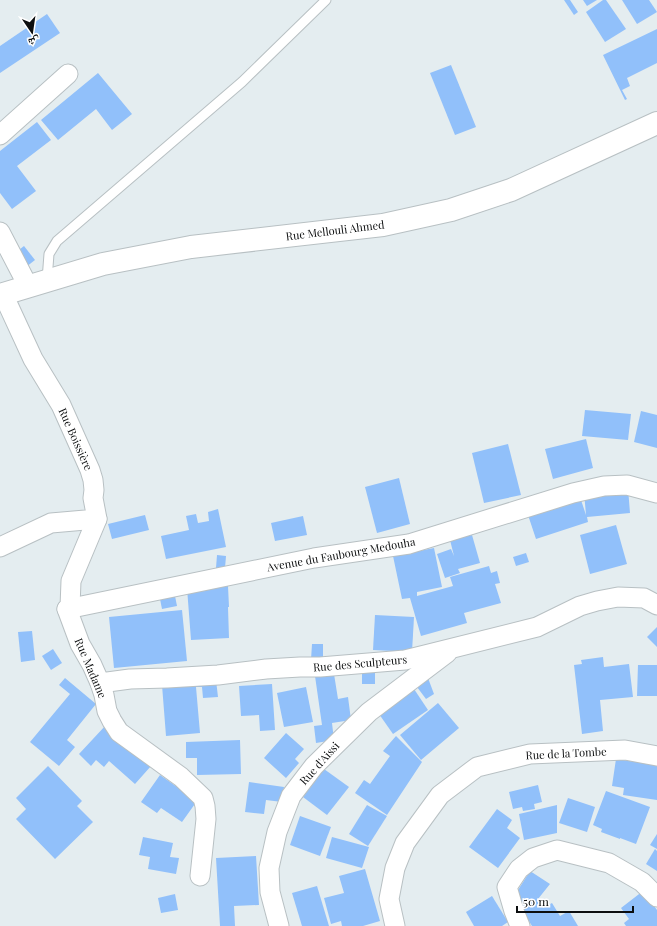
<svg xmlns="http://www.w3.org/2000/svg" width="657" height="926" viewBox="0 0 657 926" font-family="'Playfair Display','Noto Naskh Arabic',serif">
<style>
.building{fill:#91c0fa}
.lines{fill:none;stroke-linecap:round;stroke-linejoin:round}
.service-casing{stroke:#b8c0c3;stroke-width:11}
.minor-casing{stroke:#b8c0c3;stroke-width:21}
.tertiary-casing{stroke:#b8c0c3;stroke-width:24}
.service{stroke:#fff;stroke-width:9}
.minor{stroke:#fff;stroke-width:19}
.tertiary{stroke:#fff;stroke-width:22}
.labels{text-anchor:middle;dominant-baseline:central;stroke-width:4;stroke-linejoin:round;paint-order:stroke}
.street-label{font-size:11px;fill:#0c0e0f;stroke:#fff}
</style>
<rect width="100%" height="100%" fill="#e4edf0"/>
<g class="building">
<polygon points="564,0 570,0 578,12 574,15"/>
<polygon points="583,0 597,0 587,6"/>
<polygon points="603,0 606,0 626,29 605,42 586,12"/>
<polygon points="622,0 649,0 657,12 637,24"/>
<polygon points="47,14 60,33 0,73 0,46"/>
<polygon points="657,29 657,63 627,78 630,86 622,90 627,99 625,100 603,55"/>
<polygon points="451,65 476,127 455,135 430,73"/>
<polygon points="98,73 132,114 112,130 96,109 58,140 41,120"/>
<polygon points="37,122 51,140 17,166 36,191 12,209 0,193 0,151"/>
<polygon points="24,246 35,260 26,267 15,253"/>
<polygon points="585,410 631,414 628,440 582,436"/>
<polygon points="641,411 657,415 657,448 634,442"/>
<polygon points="586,439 593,468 553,479 545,449"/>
<polygon points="508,444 521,495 484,503 472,453"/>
<polygon points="399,478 410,524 377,533 365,487"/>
<polygon points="628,488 630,513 587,517 588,522 536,539 526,509 579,494 586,515 584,492"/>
<polygon points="218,509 226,547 166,559 161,536 189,530 186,516 196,514 198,523 209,521 208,512"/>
<polygon points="145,515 149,530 112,539 108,524"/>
<polygon points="303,516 307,535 275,541 271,523"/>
<polygon points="616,525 627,564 590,574 580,535"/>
<polygon points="472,535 480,563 458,569 460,573 445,578 437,554 451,549 454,556 450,540"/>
<polygon points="434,548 442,587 417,592 417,596 453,586 450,577 489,566 491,573 497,571 500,583 495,584 501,603 464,613 467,623 421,636 410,598 402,599 393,556"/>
<polygon points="526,553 529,562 516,566 513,557"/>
<polygon points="217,555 226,556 225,568 216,568"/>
<polygon points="228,586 229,607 228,607 229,638 191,640 187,588"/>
<polygon points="175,596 177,606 162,609 160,599"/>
<polygon points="182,610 187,661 114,668 109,617"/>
<polygon points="375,615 414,617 412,652 373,650"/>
<polygon points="657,627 657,647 647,637"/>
<polygon points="32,631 35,660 21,662 18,632"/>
<polygon points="312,644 323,644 323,659 311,660"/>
<polygon points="53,649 62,663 51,670 42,656"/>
<polygon points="603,657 604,667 629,664 633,697 600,700 603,731 582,734 574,665 582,664 581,660"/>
<polygon points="638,665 657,665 657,696 637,696"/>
<rect x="362" y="673" width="13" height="11"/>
<polygon points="334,674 338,699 348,697 351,720 332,723 334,740 316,743 314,726 322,725 315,676"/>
<polygon points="65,678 96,704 67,740 75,747 59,766 30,742 70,694 59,685"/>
<polygon points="428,678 434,694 426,699 417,687"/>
<polygon points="216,680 218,697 203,698 202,687 196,687 200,733 166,736 162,685"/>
<polygon points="272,684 275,730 260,731 259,715 241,716 239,686"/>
<polygon points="306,687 313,722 284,727 277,693"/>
<polygon points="414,689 428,710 393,734 379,714"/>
<polygon points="438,703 459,728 421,760 400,735"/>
<polygon points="106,725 151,766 135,784 109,761 104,767 96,760 91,766 79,754"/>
<polygon points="286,733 304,749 295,759 299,763 286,778 264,758"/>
<polygon points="396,736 422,762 387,815 355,793 364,780 370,784 390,756 383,751"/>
<polygon points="240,740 241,774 197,775 197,758 186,758 186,742"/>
<polygon points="616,759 657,765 657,800 623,795 624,788 612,786"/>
<polygon points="48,766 82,801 77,806 93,822 55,859 16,819 26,809 16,798"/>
<polygon points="324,769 349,787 327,815 303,797"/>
<polygon points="160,775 197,801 182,822 161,808 157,813 141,802"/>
<polygon points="249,782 284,787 282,802 266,800 264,814 245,812"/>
<polygon points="538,785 542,802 534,804 535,809 523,811 522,807 513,809 509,792"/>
<polygon points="606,791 650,807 636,844 620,838 620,839 601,832 602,829 593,825"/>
<polygon points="568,798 595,807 587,832 559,823"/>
<polygon points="367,805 387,816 368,846 349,834"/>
<polygon points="557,805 557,833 524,840 519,814"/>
<polygon points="497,809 512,820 507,828 520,838 498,868 469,847"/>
<polygon points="300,816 331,827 320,856 290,845"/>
<polygon points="657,834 657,849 650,845"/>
<polygon points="143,837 173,843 170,857 179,858 176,874 148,869 150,857 139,855"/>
<polygon points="332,837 369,847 362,868 326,858"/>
<polygon points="655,849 657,851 657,871 646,864"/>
<polygon points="256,856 259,905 234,906 235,926 220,926 216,858"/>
<polygon points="365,869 380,921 363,926 342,926 341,921 331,924 324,898 344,893 339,876"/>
<polygon points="530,871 550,884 538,899 543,908 552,903 560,916 569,911 578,926 532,926 522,910 519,900 518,890"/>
<polygon points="317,886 329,926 302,926 292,893"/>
<polygon points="643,891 657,910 657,926 626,926 624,923 629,919 621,908"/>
<polygon points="175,894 178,910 161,913 158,898"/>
<polygon points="492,896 508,922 502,926 474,926 466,912"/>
</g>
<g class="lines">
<defs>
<polyline id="service" points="47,280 49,254 57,241 242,82 326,0"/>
<g id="minor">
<polyline points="0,135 68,74"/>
<polyline points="0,232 28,286"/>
<polyline points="97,519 71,581 70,607 67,609 80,644 92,665 100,683 104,695 107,711 112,721 119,732 181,777 203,798 205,806 206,819 200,876"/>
<polyline points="0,547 51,523 97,519 93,498 94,490 93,480 90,470 61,405 33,359 3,294"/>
<polyline points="67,609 314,558 409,544 573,493 604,486 627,485 657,493"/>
<polyline points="100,683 130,679 167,678 218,675 266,669 300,667 320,667 405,660 537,627 580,606 597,601 618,597 644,598 657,605"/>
<polyline points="279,926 270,892 269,868 277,832 291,796 314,766 369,712 447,653"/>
<polyline points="395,926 389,899 395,868 405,843 440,795 477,767 530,754 625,750 657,756"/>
<polyline points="520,926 514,911 507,887 519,869 533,858 557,850 609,863 642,882 657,897"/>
</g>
<polyline id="tertiary" points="0,295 103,264 191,247 383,225 451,210 511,190 657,123"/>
</defs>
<use href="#service" class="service-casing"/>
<use href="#minor" class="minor-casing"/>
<use href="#tertiary" class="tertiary-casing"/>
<use href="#service" class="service"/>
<use href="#minor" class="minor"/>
<use href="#tertiary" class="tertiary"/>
</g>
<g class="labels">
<g class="street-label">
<text transform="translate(335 230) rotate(-7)">Rue Mellouli Ahmed</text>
<text transform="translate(76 439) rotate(66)">Rue Boissière</text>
<text transform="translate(341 554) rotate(-10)">Avenue du Faubourg Medouha</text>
<text transform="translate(360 663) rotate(-5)">Rue des Sculpteurs</text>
<text transform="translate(91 668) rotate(67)">Rue Madame</text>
<text transform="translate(566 753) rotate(-3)">Rue de la Tombe</text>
<text transform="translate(319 763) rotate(-48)">Rue d'Aissi</text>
</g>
</g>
<g transform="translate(32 32) rotate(167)" stroke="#ffffff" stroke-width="3" paint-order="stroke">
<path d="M0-3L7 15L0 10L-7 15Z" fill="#0c0e0f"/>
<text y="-6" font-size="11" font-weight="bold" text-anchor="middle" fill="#0c0e0f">ش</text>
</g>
<path d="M517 906v6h116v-6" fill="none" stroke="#0c0e0f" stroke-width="2"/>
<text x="523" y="906" font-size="12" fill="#0c0e0f" stroke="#ffffff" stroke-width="3" paint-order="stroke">50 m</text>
</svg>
